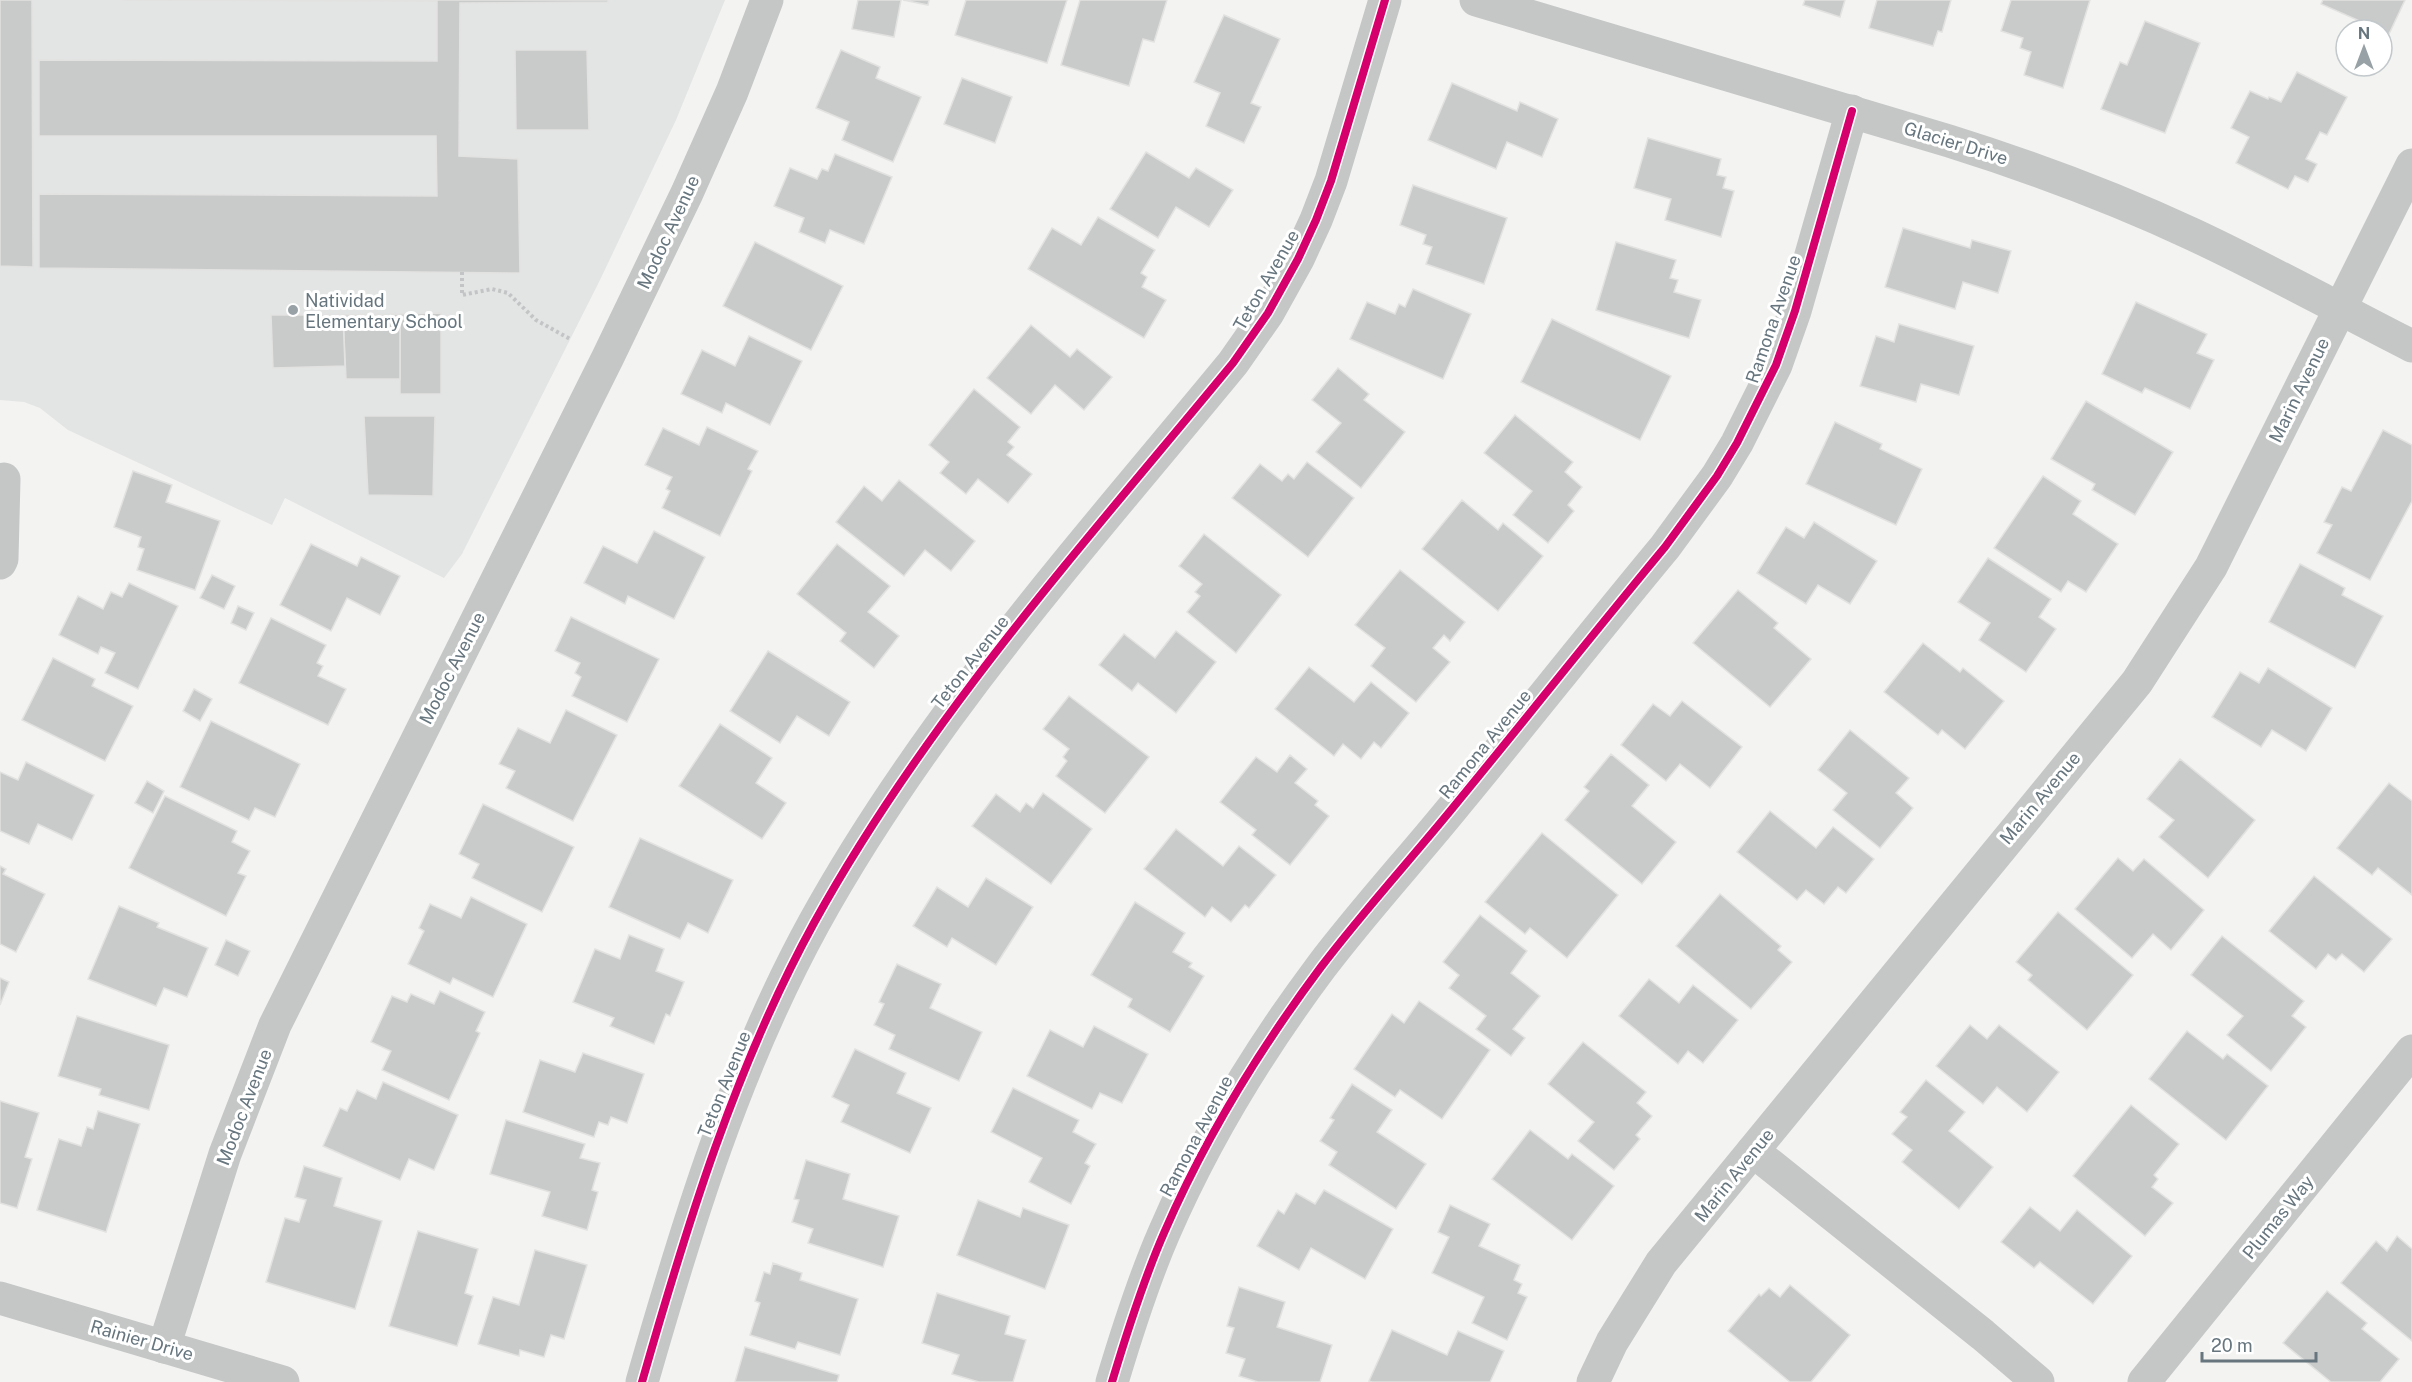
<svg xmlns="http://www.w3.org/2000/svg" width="2412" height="1382" viewBox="0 0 2412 1382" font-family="'Public Sans',sans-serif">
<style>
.built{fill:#e3e4e4}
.building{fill:#c9caca;stroke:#e2e2e1;stroke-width:1.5}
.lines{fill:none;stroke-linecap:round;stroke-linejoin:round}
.path{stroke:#c3c4c5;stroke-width:4;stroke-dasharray:3 3;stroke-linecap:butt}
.minor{stroke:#c5c7c7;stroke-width:33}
.cycleway-casing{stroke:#fff;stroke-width:11}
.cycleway{stroke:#d6006c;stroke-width:8}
.poi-dot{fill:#97a1a6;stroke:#fff;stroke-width:2}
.labels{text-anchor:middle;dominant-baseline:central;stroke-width:6;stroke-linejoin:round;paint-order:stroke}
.street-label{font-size:18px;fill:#66757e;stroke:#fff}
.poi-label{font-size:18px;fill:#66757e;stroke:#fff;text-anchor:start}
</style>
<rect width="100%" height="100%" fill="#f3f3f1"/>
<polygon class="built" points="0,0 725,0 676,120 600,280 462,554 444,578 285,498 272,525 68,430 40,408 24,402 0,400"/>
<g class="building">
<polygon points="0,0 32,0 33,267 0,266"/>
<polygon points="121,0 608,0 608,2 460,3 459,156 518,159 520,273 39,268 39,194 437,196 436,136 39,136 39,60 437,61 437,1"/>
<polygon points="858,0 901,0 894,37 852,29"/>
<polygon points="903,0 929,0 928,5"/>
<polygon points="966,0 1067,0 1047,63 955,35"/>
<polygon points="1080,0 1167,0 1154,42 1143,39 1129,86 1061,65"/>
<polygon points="1805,0 1845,0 1840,17 1803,5"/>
<polygon points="1877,0 1951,0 1942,32 1938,31 1933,46 1869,28"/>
<polygon points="2011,0 2090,0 2063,88 2024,75 2031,52 2020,48 2023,38 2001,31"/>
<polygon points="2323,0 2405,0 2389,34 2321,4"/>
<polygon points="1224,15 1280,39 1251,103 1261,107 1244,143 1206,126 1220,93 1194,82"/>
<polygon points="2145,21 2200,43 2165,133 2101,109 2120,62 2127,65"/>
<polygon points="515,50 587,50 589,130 516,130"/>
<polygon points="841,50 880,67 876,78 921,97 893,162 842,140 849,122 816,108"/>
<polygon points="2297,72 2347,97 2327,135 2320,132 2306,159 2317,164 2308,182 2295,176 2288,189 2236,163 2249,137 2231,128 2250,91 2268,99 2269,97 2281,102"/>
<polygon points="962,78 1012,97 995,143 944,124"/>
<polygon points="1452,83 1517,111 1520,102 1558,119 1542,157 1507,142 1496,169 1428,140"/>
<polygon points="1648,138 1721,159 1717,175 1726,177 1723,188 1734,191 1721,237 1665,220 1671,199 1634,188"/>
<polygon points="1146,152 1189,178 1196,168 1233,190 1209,227 1176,207 1158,238 1110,209"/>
<polygon points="835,154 892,177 864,244 830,230 825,243 799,232 804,218 774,206 790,168 817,179 822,169 828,171"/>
<polygon points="1413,185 1507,218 1484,284 1426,264 1432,247 1423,244 1426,235 1400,225"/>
<polygon points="1098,217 1155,250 1141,273 1147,277 1142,287 1166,300 1144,338 1028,269 1052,228 1081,245"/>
<polygon points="1903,228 1970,248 1972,240 2011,251 1998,293 1963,282 1955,309 1885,287"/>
<polygon points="755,242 843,286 811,350 723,306"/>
<polygon points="1616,242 1676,260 1670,278 1678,280 1674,292 1701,300 1689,338 1596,310"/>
<polygon points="1413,289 1471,314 1443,379 1350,339 1367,302 1395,314 1399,304 1405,307"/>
<polygon points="2136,302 2207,334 2197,353 2214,360 2190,409 2145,388 2142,393 2102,374"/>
<polygon points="441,313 441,394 400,394 400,314"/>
<polygon points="400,314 400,379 346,379 343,315"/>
<polygon points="271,315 343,315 345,366 273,368"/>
<polygon points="1552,319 1671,376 1640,440 1521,382"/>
<polygon points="1899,324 1974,346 1959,395 1921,384 1916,402 1860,386 1876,336 1894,342"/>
<polygon points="1031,325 1070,357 1077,349 1112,377 1084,410 1055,385 1031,414 987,378"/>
<polygon points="749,336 802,361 770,425 726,403 722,413 681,394 702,350 735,366"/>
<polygon points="1338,368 1369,394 1364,400 1405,432 1361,488 1316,452 1341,423 1312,400"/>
<polygon points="974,389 1020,427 1008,442 1014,447 1007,455 1032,474 1008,503 978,479 966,494 940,473 949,462 929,445"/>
<polygon points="2086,401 2173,452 2135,515 2092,490 2095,484 2051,459"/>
<polygon points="1515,415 1573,462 1565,472 1582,487 1568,505 1574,511 1548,543 1513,515 1532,491 1484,453"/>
<polygon points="364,416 435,416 433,496 368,495"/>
<polygon points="1835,422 1882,444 1880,449 1922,469 1896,525 1806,484"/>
<polygon points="707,427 758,451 748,469 752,471 720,536 662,508 670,491 666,489 672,477 645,465 663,428 699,445"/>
<polygon points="2383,430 2412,445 2412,501 2370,580 2317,553 2332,525 2324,522 2342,487 2351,491"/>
<polygon points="1307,462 1354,498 1308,557 1232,498 1260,464 1282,481 1288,474 1294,479"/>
<polygon points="133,471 172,485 166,502 220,521 195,590 137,570 144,549 138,547 141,537 114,527"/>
<polygon points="2043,476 2081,501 2073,514 2118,544 2086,592 2068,581 2061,592 1994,548"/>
<polygon points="899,480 975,541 951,571 925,550 904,576 836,522 864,486 882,501"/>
<polygon points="1462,500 1498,530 1503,523 1543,556 1498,611 1422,549"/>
<polygon points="1814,522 1877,561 1850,604 1818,585 1806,604 1757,573 1786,527 1804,538"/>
<polygon points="654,531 705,557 674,619 628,596 625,604 584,583 603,546 637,563"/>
<polygon points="1204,534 1281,595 1236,653 1187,612 1200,596 1195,592 1202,584 1179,566"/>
<polygon points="311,544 357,566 361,557 400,576 380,615 347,598 331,631 280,605"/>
<polygon points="837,544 890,586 868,612 899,636 874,668 840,641 846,633 797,594"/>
<polygon points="1988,558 2051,599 2039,617 2056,629 2026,672 1979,640 1990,623 1958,602"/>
<polygon points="2300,564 2345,588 2342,595 2383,616 2355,668 2269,622"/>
<polygon points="1400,570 1465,622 1450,641 1444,635 1433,648 1450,662 1416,702 1371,666 1385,648 1355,625"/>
<polygon points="212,575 235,586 224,609 200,598"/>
<polygon points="129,583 178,606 138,689 105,673 115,653 101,647 98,654 59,635 78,596 103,609 111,592 122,597"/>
<polygon points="1738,590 1778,623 1774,628 1811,659 1770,707 1693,643"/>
<polygon points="238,606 254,613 246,630 231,623"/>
<polygon points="571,617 659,659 627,722 572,696 581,677 575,673 580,663 555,651"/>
<polygon points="271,618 326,645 317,663 323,666 318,676 346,689 328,725 239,683"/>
<polygon points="1176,631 1216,662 1176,713 1138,683 1132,691 1099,665 1124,634 1155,658"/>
<polygon points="1923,643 1960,672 1963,668 2004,701 1965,749 1942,730 1938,735 1884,692"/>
<polygon points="768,651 850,702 829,736 797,716 780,743 730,711"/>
<polygon points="53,658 95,679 92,686 133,706 105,761 22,720"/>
<polygon points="1309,667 1354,702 1371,682 1409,713 1381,748 1374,742 1361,759 1343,744 1334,756 1275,709"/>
<polygon points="2268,668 2332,708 2306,751 2272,730 2261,747 2212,717 2240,672 2259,683"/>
<polygon points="194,689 212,699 200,721 183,711"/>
<polygon points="1069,696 1149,757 1105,813 1056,776 1067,761 1063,757 1069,749 1043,729"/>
<polygon points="1682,701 1742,747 1710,788 1680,764 1666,781 1621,745 1653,704 1670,716"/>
<polygon points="566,710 617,735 573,821 506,788 515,771 499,764 518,728 550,743"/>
<polygon points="211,721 300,764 275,817 255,808 249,820 180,787"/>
<polygon points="720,724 772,758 756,783 786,803 762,839 679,786"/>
<polygon points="1850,730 1909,778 1896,793 1913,808 1880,848 1833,810 1847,793 1818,770"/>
<polygon points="1611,754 1649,785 1632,806 1676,842 1642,884 1565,820 1589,791 1584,787"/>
<polygon points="1290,755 1307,769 1295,783 1318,801 1315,805 1329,816 1290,865 1252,835 1256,830 1220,802 1256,757 1277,772"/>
<polygon points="2180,759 2255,820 2208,878 2159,837 2174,820 2147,799"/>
<polygon points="26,762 94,795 72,840 38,824 29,844 0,831 0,772 18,780"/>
<polygon points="147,781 164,791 153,813 135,803"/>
<polygon points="2389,783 2412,801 2412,895 2378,868 2372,875 2337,848"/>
<polygon points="1043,793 1092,829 1051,884 972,826 996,794 1020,812 1026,803 1033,808"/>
<polygon points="165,796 237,831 232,842 250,851 238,873 246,876 226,916 129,868"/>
<polygon points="483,804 574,847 542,912 472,878 479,864 459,854"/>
<polygon points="1770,811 1816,848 1833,827 1874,859 1846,893 1838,887 1824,904 1806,890 1797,900 1737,852"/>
<polygon points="1176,829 1223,866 1239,846 1276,875 1249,908 1245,905 1231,922 1212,907 1205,917 1144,869"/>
<polygon points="1542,833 1618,895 1567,958 1530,928 1525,934 1485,902"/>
<polygon points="640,838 733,880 708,933 688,923 680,939 609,907"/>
<polygon points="2118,858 2133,871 2144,859 2204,910 2171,950 2153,934 2132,958 2075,909"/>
<polygon points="0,866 6,869 3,874 45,894 16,952 0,944"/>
<polygon points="2314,876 2392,939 2364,972 2342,954 2336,960 2328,954 2316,969 2269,931"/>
<polygon points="986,878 1033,907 996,965 952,938 947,947 913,926 937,887 968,907"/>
<polygon points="1720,894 1781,946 1778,950 1792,962 1751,1009 1676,946"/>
<polygon points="471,897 527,924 493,997 453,978 450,984 408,964 424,931 419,928 430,904 461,918"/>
<polygon points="1135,902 1185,933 1173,952 1192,963 1189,967 1204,976 1170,1032 1128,1007 1132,999 1091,975"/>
<polygon points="119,906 159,923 157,927 208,948 187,997 164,988 156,1006 88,979"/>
<polygon points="2058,912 2133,975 2087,1030 2028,980 2032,975 2016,962"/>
<polygon points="1480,915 1527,951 1511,973 1540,996 1513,1029 1525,1038 1511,1056 1476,1029 1486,1016 1449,988 1459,975 1443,962"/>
<polygon points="629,935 664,949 656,971 684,982 670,1016 666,1014 654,1044 610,1026 614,1018 573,1002 595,949 620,959"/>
<polygon points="2222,936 2304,1001 2292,1016 2306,1027 2271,1071 2227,1035 2243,1016 2191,975"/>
<polygon points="226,940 250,951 238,976 215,965"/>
<polygon points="897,964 941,984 930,1008 982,1032 959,1081 889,1049 895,1035 874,1025 884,1004 879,1002"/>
<polygon points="0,978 9,982 0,1005"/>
<polygon points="1649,979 1679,1003 1693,985 1738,1020 1703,1063 1688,1051 1678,1064 1619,1016"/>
<polygon points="440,991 485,1012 476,1031 480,1033 449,1100 382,1070 391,1051 371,1042 392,996 407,1002 411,994 434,1004"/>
<polygon points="1419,1001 1490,1050 1442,1119 1400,1090 1395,1097 1354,1069 1392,1014 1404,1023"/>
<polygon points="77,1016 169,1045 149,1110 99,1095 101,1089 58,1076"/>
<polygon points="1970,1025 1987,1039 1999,1025 2059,1072 2027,1112 1997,1087 1983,1104 1936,1066"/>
<polygon points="1094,1026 1148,1054 1122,1103 1100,1093 1092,1109 1027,1076 1050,1030 1083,1047"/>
<polygon points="2187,1031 2223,1059 2227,1054 2268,1086 2226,1140 2149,1079"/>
<polygon points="1583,1042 1646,1092 1637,1103 1652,1116 1636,1135 1640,1139 1614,1170 1578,1141 1594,1122 1548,1084"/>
<polygon points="855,1049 906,1073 897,1093 931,1108 910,1153 841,1122 849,1105 832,1097"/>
<polygon points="583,1053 644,1074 627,1123 611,1117 608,1125 599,1122 594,1137 523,1112 540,1060 575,1072"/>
<polygon points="1926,1080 1965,1112 1949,1131 1993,1167 1959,1209 1902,1162 1912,1150 1892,1134 1907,1117 1900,1112"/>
<polygon points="383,1082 458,1115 434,1170 409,1159 400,1180 323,1146 340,1108 347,1111 357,1090 376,1099"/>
<polygon points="1352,1084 1392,1110 1377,1132 1426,1164 1396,1209 1329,1165 1337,1152 1320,1141 1334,1120 1330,1118"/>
<polygon points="1013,1088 1079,1120 1073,1132 1096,1144 1085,1163 1090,1166 1071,1204 1029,1182 1042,1158 991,1132"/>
<polygon points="0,1101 39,1113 25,1157 32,1159 17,1208 0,1203"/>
<polygon points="2131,1105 2179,1144 2154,1175 2158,1179 2152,1187 2173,1203 2145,1236 2073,1176"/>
<polygon points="98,1111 140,1124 106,1232 37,1210 59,1139 81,1146 87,1127 93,1129"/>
<polygon points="506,1120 585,1144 580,1158 600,1163 592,1190 598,1192 587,1230 542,1216 550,1192 490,1174"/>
<polygon points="1530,1130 1568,1159 1572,1154 1614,1186 1572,1240 1492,1179"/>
<polygon points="806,1160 850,1174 843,1199 899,1216 883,1267 808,1243 813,1229 792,1222 799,1200 794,1199"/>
<polygon points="304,1166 342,1178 334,1206 382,1221 355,1309 266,1282 285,1218 299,1222 306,1200 295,1197"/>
<polygon points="1324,1190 1393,1229 1365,1279 1311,1248 1299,1270 1257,1246 1278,1210 1284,1214 1296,1193 1315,1204"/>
<polygon points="978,1200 1020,1217 1023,1208 1069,1225 1045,1289 957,1255"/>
<polygon points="1450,1205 1490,1224 1479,1246 1520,1265 1514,1280 1522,1284 1518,1293 1527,1297 1507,1340 1472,1323 1484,1297 1432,1273 1449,1237 1438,1232"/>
<polygon points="2030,1207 2060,1231 2077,1210 2132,1256 2093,1304 2040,1262 2034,1268 2001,1242"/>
<polygon points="418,1231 478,1249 465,1293 473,1296 457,1346 389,1326"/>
<polygon points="2397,1236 2412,1249 2412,1341 2341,1283 2376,1241 2387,1251"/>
<polygon points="535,1250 587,1265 564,1339 551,1335 544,1357 520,1350 519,1356 478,1344 493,1297 519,1305"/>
<polygon points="773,1263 802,1273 800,1280 858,1299 840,1355 798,1342 795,1349 750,1335 760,1303 755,1301 764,1272 770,1274"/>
<polygon points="1790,1285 1850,1335 1811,1382 1790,1382 1728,1331 1759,1294 1761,1296 1769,1288 1780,1297"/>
<polygon points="1239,1287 1285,1302 1277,1327 1332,1345 1320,1382 1258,1382 1239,1376 1245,1359 1226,1353 1234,1328 1227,1326"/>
<polygon points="2327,1291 2367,1323 2362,1329 2399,1359 2380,1382 2331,1382 2283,1343"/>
<polygon points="937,1293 1010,1316 1005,1334 1026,1340 1013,1382 979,1382 952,1374 959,1355 922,1343"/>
<polygon points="1392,1330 1447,1355 1458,1331 1504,1351 1490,1382 1372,1382 1369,1381"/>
<polygon points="745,1347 839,1375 837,1382 735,1382"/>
</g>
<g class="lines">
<polyline class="path" points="462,272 462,295 492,289 508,293 536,320 570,339"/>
<g class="minor">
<path d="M1476,0L1949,141C2032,167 2113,197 2192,234C2267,269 2339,309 2412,346"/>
<polyline points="0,563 2,559 4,479"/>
<polyline points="1753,1151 1983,1335 2038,1382"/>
<polyline points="0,1298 283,1382"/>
<polyline points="164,1347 225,1154 275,1025 608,357 687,193 732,92 767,0"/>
<path d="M642,1382C687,1225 735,1067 814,923C927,718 1085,543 1233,363L1268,313L1298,259L1316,220L1331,181L1385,0"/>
<path d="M1112,1382C1127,1332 1143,1281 1164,1233C1205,1138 1259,1050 1321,967C1365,909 1414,856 1460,799C1529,715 1596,630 1665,547L1717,476L1737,443L1776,365L1795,311L1852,111"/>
<polyline points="1593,1382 1612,1342 1661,1263 2137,682 2211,567 2412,165"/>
<polyline points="2144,1382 2412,1051"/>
</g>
<defs>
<g id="cycleway">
<path d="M642,1382C687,1225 735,1067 814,923C927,718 1085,543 1233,363L1268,313L1298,259L1316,220L1331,181L1385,0"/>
<path d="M1112,1382C1127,1332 1143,1281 1164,1233C1205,1138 1259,1050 1321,967C1365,909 1414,856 1460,799C1529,715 1596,630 1665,547L1717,476L1737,443L1776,365L1795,311L1852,111"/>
</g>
</defs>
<use href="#cycleway" class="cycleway-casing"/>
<use href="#cycleway" class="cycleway"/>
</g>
<circle class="poi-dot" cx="293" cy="310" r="6"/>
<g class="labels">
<g class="street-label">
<text transform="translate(1956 143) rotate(17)">Glacier Drive</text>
<text transform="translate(668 232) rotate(-65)">Modoc Avenue</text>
<text transform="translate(1266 280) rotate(-60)">Teton Avenue</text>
<text transform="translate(1773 319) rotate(-71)">Ramona Avenue</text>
<text transform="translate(2299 390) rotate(-64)">Marin Avenue</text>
<text transform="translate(970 662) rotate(-52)">Teton Avenue</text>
<text transform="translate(452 668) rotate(-63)">Modoc Avenue</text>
<text transform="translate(1485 744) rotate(-51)">Ramona Avenue</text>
<text transform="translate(2040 798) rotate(-50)">Marin Avenue</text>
<text transform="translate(724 1084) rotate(-68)">Teton Avenue</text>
<text transform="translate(244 1107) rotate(-69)">Modoc Avenue</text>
<text transform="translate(1196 1136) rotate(-62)">Ramona Avenue</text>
<text transform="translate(1734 1175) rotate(-51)">Marin Avenue</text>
<text transform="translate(2278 1217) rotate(-51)">Plumas Way</text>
<text transform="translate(142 1340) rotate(16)">Rainier Drive</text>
</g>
<g class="poi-label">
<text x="305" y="300">Natividad<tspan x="305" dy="21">Elementary School</tspan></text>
</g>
</g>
<g transform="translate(2364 48)"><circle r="28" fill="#ffffff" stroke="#c2c8cb" stroke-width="1.5"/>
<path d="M0-4.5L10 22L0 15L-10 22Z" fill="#97a1a6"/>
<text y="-9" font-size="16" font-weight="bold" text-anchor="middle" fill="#66757e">N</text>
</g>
<path d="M2202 1352v9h114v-9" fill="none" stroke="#66757e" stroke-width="3"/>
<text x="2211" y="1352" font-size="18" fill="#66757e" stroke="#ffffff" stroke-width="4.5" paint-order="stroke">20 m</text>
</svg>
